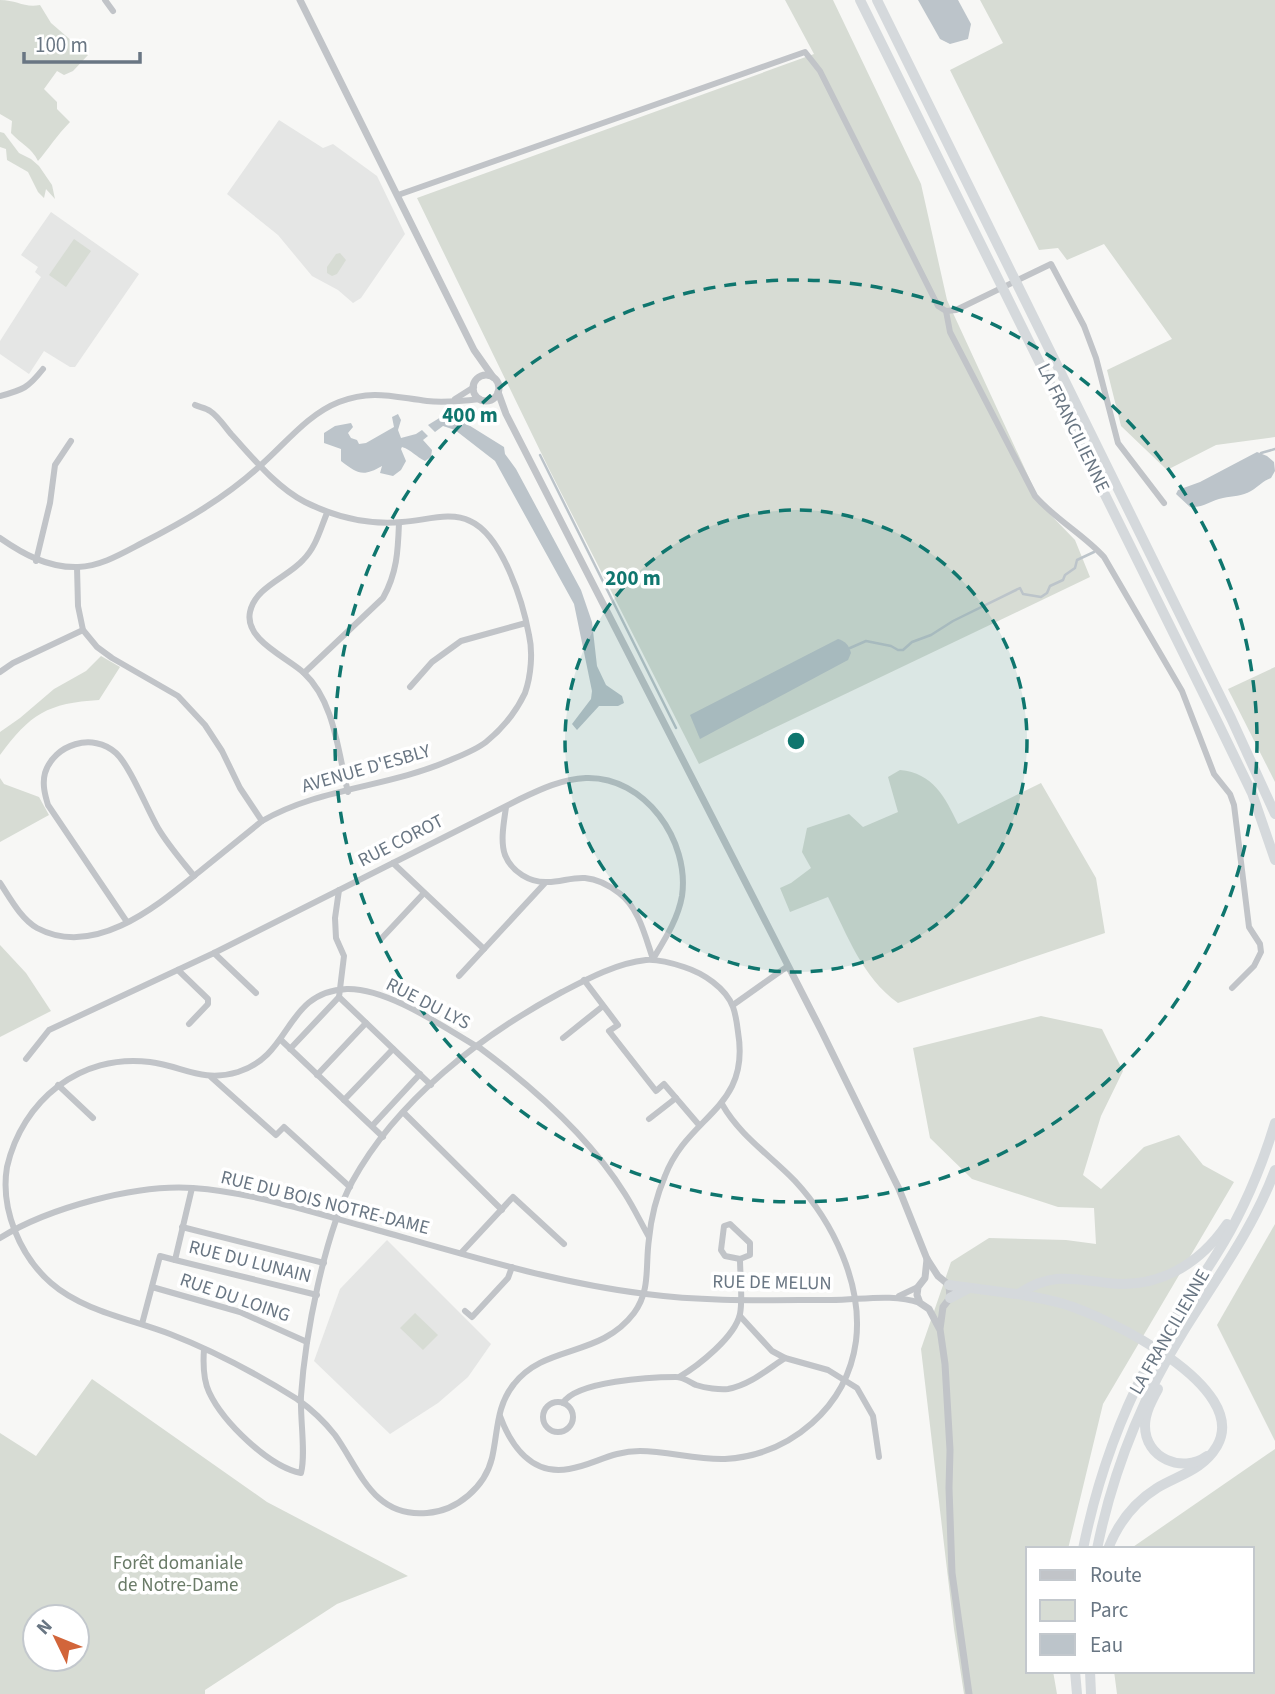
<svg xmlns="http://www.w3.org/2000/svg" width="1275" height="1694" viewBox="0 0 1275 1694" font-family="'Source Sans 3',sans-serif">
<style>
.built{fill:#e5e6e5}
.green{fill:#d7dcd4;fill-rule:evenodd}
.water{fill:#bcc4ca}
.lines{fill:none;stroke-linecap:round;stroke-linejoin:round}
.stream{stroke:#bcc4ca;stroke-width:2.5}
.minor{stroke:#c1c4c8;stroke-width:6}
.tertiary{stroke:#c1c4c8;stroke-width:7}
.trunk{stroke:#d5d9dc;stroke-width:10}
.ring{fill:none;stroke:#0f766e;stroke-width:3.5;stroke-dasharray:12 9}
.labels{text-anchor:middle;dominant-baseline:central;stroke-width:7;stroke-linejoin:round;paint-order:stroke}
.street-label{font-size:19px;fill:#697683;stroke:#fff}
.park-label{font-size:19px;fill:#6a7b68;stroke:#fff}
.centre{fill:#0f766e;stroke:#fff;stroke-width:3.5}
.ring-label{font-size:21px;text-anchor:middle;font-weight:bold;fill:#0f766e;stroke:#fff;stroke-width:7;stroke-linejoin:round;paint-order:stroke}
</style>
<rect width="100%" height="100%" fill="#f7f7f5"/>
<g class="built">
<polygon points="279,120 323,148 333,144 377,176 405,234 361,298 353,303 338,290 312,276 278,235 227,194"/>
<polygon points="51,212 139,274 75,367 70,367 44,351 29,374 0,354 0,341 41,277 35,272 38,267 21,255"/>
<polygon points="387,1240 491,1344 468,1377 438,1403 390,1434 314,1361 340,1289"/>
</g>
<g class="green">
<path d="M0,0C17,0 24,8 40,5L51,23L88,55L73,71L64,75L57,71L44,89L57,102V109L70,122C57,135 49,148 38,161C32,148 21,144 11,133L12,121L0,114Z"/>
<polygon points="785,0 833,0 921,184 947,300 1042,506 1075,540 1090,577 699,764 548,467 417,198 814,54"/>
<polygon points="980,0 1275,0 1275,437 1216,445 1167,470 1121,426 1107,370 1172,339 1104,244 1067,260 1058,248 1039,250 950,70 1003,43"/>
<polygon points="0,132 4,133 19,153 31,159 39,166 52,185 55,199 46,189 44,198 38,192 28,172 7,160 6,149 0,147"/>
<polygon points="74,239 91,251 66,287 49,275"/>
<polygon points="340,253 346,260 337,274 332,276 327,273 327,267 336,254"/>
<path d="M101,656L120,667L99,700C48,703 30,714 0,755V732L20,718L54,689L86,671Z"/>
<polygon points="1275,667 1275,782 1228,689"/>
<path d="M900,770C933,773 945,797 958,824L1041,783L1096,878L1105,933L898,1003C862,977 848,936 828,897L790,912L780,888L791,883L811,868L802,852L807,828L849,814L863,827L898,812L888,777Z"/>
<polygon points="0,778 4,784 39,797 49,815 0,842"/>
<polygon points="0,945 26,973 51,1011 0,1037"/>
<polygon points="1041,1016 1102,1029 1123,1071 1101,1116 1083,1175 1101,1189 1144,1147 1179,1135 1203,1165 1234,1182 1103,1404 1068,1549 1028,1549 1028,1671 1053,1671 1057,1694 964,1694 954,1629 921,1349 951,1262 989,1238 1066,1240 1096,1244 1094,1208 1058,1207 972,1179 930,1138 913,1048"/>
<polygon points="1275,1224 1275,1441 1217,1325"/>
<polygon points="415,1313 438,1335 423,1350 400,1328"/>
<path d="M92,1379L267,1502L408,1576L337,1604L205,1690V1694H0V1433L36,1456ZM35,1617H77V1659H35Z"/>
<polygon points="1275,1449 1275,1694 1117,1694 1114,1671 1252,1671 1252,1549 1130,1549"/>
</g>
<g class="water">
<polygon points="918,0 958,0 971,24 968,39 950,44 940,39"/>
<path d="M398,414L401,420L398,430L401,438L416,434L422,430L428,436L423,440L432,450L431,457L425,461C416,457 412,450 402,447L401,449L406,461L401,470L393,476L380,473L382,466C363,477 358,474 341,461V449L324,443V433L335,426L351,423L353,427L348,433L351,438L357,440L359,444L366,443L394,427L392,417Z"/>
<polygon points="449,416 467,424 504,447 505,454 516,469 581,590 592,622 597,666 606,685 622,696 624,703 618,706 599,706 577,730 572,724 591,699 592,691 574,604 495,461 455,430 443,426 435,432 428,425 441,417"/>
<path d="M1257,452L1267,456L1274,462L1275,471L1271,478C1263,481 1259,486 1251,491C1242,496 1233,496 1223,498C1211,500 1204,508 1190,507L1176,494L1178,490L1200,482Z"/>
<path d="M838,639C845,641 849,645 851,653L848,660L700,739L690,715Z"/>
</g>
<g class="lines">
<g class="stream">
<polyline points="1261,453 1275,449"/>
<polyline points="540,455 676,728"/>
<polyline points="850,648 866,641 891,646 898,650 903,650 912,642 931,635 953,621 1020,588 1023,594 1041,597 1047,593 1050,586 1063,580 1065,575 1075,568 1077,560 1094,552"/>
</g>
<g class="minor">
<polyline points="105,0 113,11"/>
<polyline points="398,195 805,52 820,71 938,306 946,311 956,310 1051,264 1084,326 1096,358 1118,443 1164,503"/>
<path d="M946,311L950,332L1035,496C1056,520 1083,534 1104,557L1182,691L1214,774L1230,794L1234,805L1249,927L1260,944L1261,952L1254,966L1232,988"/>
<path d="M0,396C23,390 28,388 43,369"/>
<polyline points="455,399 474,387"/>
<path d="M327,513C320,530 316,547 303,560C288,577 255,587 250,612C244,640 287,657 304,673C335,702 338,753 348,792"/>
<path d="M0,538C23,554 48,568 78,567C101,566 121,554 142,543C185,521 225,498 261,465C285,444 308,414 339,402C372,389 394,397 427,401C445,403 463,401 480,399"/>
<polyline points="36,561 50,503 55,465 71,441"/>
<polyline points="77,567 78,606 83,630 97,647 112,658 178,696 205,725 222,751 240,788 262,821"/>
<polyline points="0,672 13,663 83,630"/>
<path d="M304,673L383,598C397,573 398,551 399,523"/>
<polyline points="410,687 432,662 461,641 526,623"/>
<path d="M506,807C504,822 500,841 505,855C512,872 530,883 548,882C560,882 573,877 585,878C597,879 610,886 619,893C639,908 645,936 653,959"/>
<polyline points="393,863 484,949"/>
<path d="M0,883C10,898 21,919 37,928C95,959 158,905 199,872C220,855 241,838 262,821C319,788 388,787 448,761C460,756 476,750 486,742C502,729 516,712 525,693C531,676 533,652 529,635C523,602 502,535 470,521C450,511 424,521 402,522C369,525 335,517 305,502C276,487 253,458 231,434C225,427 218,416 210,411C206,408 199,407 195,405"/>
<polyline points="339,890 335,918 336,938 344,956 339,997 431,1085"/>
<path d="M127,922L48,805C45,795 42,784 45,773C54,744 93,732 116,753C130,766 147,809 158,828C168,845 182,861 194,876"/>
<polyline points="381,939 424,893"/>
<polyline points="214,953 256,993"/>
<polyline points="178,970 208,999 208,1004 189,1024"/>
<polyline points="459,976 545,883"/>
<polyline points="584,980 618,1025 609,1031 656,1091 664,1084 699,1125"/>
<polyline points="733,1005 788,966"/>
<polyline points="563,1038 603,1006"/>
<polyline points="281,1040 383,1137"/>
<polyline points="290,1049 339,997"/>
<path d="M26,1059L49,1030L214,953L520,799C541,789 562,779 586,778C645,776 690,841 682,896C678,919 665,939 653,959"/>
<polyline points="317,1075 366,1023"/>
<polyline points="211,1077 276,1135 284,1127 350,1187"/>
<polyline points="58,1085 93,1118"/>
<polyline points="344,1100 393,1049"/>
<polyline points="404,1113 502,1210"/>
<polyline points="649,1119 676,1098"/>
<polyline points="372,1126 420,1074"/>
<polygon points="730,1224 750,1243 750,1255 740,1259 725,1256 721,1250 724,1226"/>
<polyline points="182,1227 324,1263"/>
<path d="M0,1238C48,1208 136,1184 193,1188C250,1192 308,1211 363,1226C456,1252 550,1282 646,1294C707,1302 769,1300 831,1300C861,1300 892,1293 920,1303"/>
<polyline points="461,1253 513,1197 564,1244"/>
<polyline points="175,1260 317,1295"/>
<polyline points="152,1287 240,1312 307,1342"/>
<polyline points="899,1296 918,1287"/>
<polyline points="465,1311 472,1317 508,1278 512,1267"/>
<polyline points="740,1316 772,1351 785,1358 828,1370 857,1388 873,1416 879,1457"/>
<polyline points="142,1324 160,1256 175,1260 192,1188"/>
<path d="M204,1349C203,1363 203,1379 209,1392C223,1422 269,1467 301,1473C306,1453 300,1420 301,1396C305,1336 324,1236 352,1182C397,1100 480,1036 562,992C587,979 617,963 646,960C659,959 672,963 684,967C703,973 726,988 733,1007C736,1015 737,1024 738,1032C751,1109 688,1115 665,1176C657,1195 651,1218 649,1239C645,1266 651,1290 634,1313C600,1358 545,1344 514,1384C496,1406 498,1432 492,1458C485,1487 457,1511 427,1513C373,1518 360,1470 335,1435C324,1421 311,1409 297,1399C257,1374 214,1351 170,1334C131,1319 83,1311 51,1283C20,1256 0,1209 7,1167C22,1101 80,1053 150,1062C183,1066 202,1083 238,1072C293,1055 284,992 347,989C387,988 442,1026 476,1046L480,1048C534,1088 589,1136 625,1194C634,1208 641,1223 649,1237"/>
<path d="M679,1377C698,1366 735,1337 740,1314C743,1299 740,1275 740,1259"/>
<circle cx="558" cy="1417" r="15"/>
<path d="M563,1403C576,1381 652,1377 676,1377C683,1377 690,1382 696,1385C705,1388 720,1390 728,1389C750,1385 768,1369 785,1358"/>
<path d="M500,1416C511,1446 532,1476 569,1469C594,1465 611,1451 640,1451C668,1451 696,1460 725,1459C791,1455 847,1407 856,1341C863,1284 833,1222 795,1181C770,1155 740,1136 722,1104"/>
</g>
<g class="tertiary">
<polyline points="300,0 474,350 493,377"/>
<circle cx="486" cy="388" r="13"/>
<polyline points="498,392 506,414 821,1030 899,1189 927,1259 938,1276 949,1285 950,1298 943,1307 940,1329 945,1364 950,1450 949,1488 952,1573 969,1694"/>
<polyline points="927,1259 925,1278 918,1287 917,1295 920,1303 929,1309 939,1328"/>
</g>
<g class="trunk">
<polyline points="860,0 1218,723 1252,793 1275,860"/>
<polyline points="877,0 1231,718 1275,814"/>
<path d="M949,1285C988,1291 1026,1293 1064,1304C1107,1317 1251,1387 1217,1446C1203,1470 1179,1475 1157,1488C1133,1503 1118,1523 1108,1549"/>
<path d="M1020,1293C1052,1272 1072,1279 1108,1283C1158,1289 1199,1265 1227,1224"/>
<polyline points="950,1298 969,1288"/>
<path d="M1158,1389C1152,1400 1145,1413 1145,1426C1145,1458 1182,1474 1207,1456"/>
<path d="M1083,1549C1096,1485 1116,1426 1146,1368C1166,1328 1193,1292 1216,1255C1242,1214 1261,1169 1275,1123"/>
<path d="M1097,1549C1113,1470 1141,1400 1183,1332C1216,1279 1253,1229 1275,1170"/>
<polyline points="1075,1671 1077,1694"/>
<polyline points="1090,1671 1091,1694"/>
</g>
</g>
<circle cx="796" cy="741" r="231" fill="#0f766e" fill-opacity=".12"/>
<g class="ring">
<circle cx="796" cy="741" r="231"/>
<circle cx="796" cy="741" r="461"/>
</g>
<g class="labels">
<g class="street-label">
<text transform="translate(1073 428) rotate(64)">LA FRANCILIENNE</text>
<text transform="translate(366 769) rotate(-16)">AVENUE D'ESBLY</text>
<text transform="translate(401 841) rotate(-27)">RUE COROT</text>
<text transform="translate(428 1004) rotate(27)">RUE DU LYS</text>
<text transform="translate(325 1203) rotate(14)">RUE DU BOIS NOTRE-DAME</text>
<text transform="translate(250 1262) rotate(14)">RUE DU LUNAIN</text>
<text transform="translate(772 1283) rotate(1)">RUE DE MELUN</text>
<text transform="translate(235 1298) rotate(19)">RUE DU LOING</text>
<text transform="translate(1170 1332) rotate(-60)">LA FRANCILIENNE</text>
</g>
<g class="park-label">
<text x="178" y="1563">Forêt domaniale<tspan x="178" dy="22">de Notre-Dame</tspan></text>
</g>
</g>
<circle cx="796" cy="741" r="10" class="centre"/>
<g class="ring-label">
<text x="470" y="422">400 m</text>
<text x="633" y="585">200 m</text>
</g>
<rect x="1026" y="1547" width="228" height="126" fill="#ffffff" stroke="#c3c8cd" stroke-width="2"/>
<rect x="1040" y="1570" width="35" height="10" fill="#c1c4c8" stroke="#c3c8cd" stroke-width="2"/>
<text x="1090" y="1582" font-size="21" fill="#697683">Route</text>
<rect x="1040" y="1600" width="35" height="21" fill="#d7dcd4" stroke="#c3c8cd" stroke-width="2"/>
<text x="1090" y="1617" font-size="21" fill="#697683">Parc</text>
<rect x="1040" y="1634" width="35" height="21" fill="#bcc4ca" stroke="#c3c8cd" stroke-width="2"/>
<text x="1090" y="1652" font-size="21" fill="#697683">Eau</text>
<g transform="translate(56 1638) rotate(313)"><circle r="33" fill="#ffffff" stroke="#c3c8cd" stroke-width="2"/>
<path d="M0-5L12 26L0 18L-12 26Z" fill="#d2653a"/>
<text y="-10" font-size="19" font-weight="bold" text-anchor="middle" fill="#697683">N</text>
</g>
<path d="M24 52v10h116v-10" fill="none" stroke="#697683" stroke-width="3.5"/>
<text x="35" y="52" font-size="21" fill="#697683" stroke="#ffffff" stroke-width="5" paint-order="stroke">100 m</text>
</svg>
